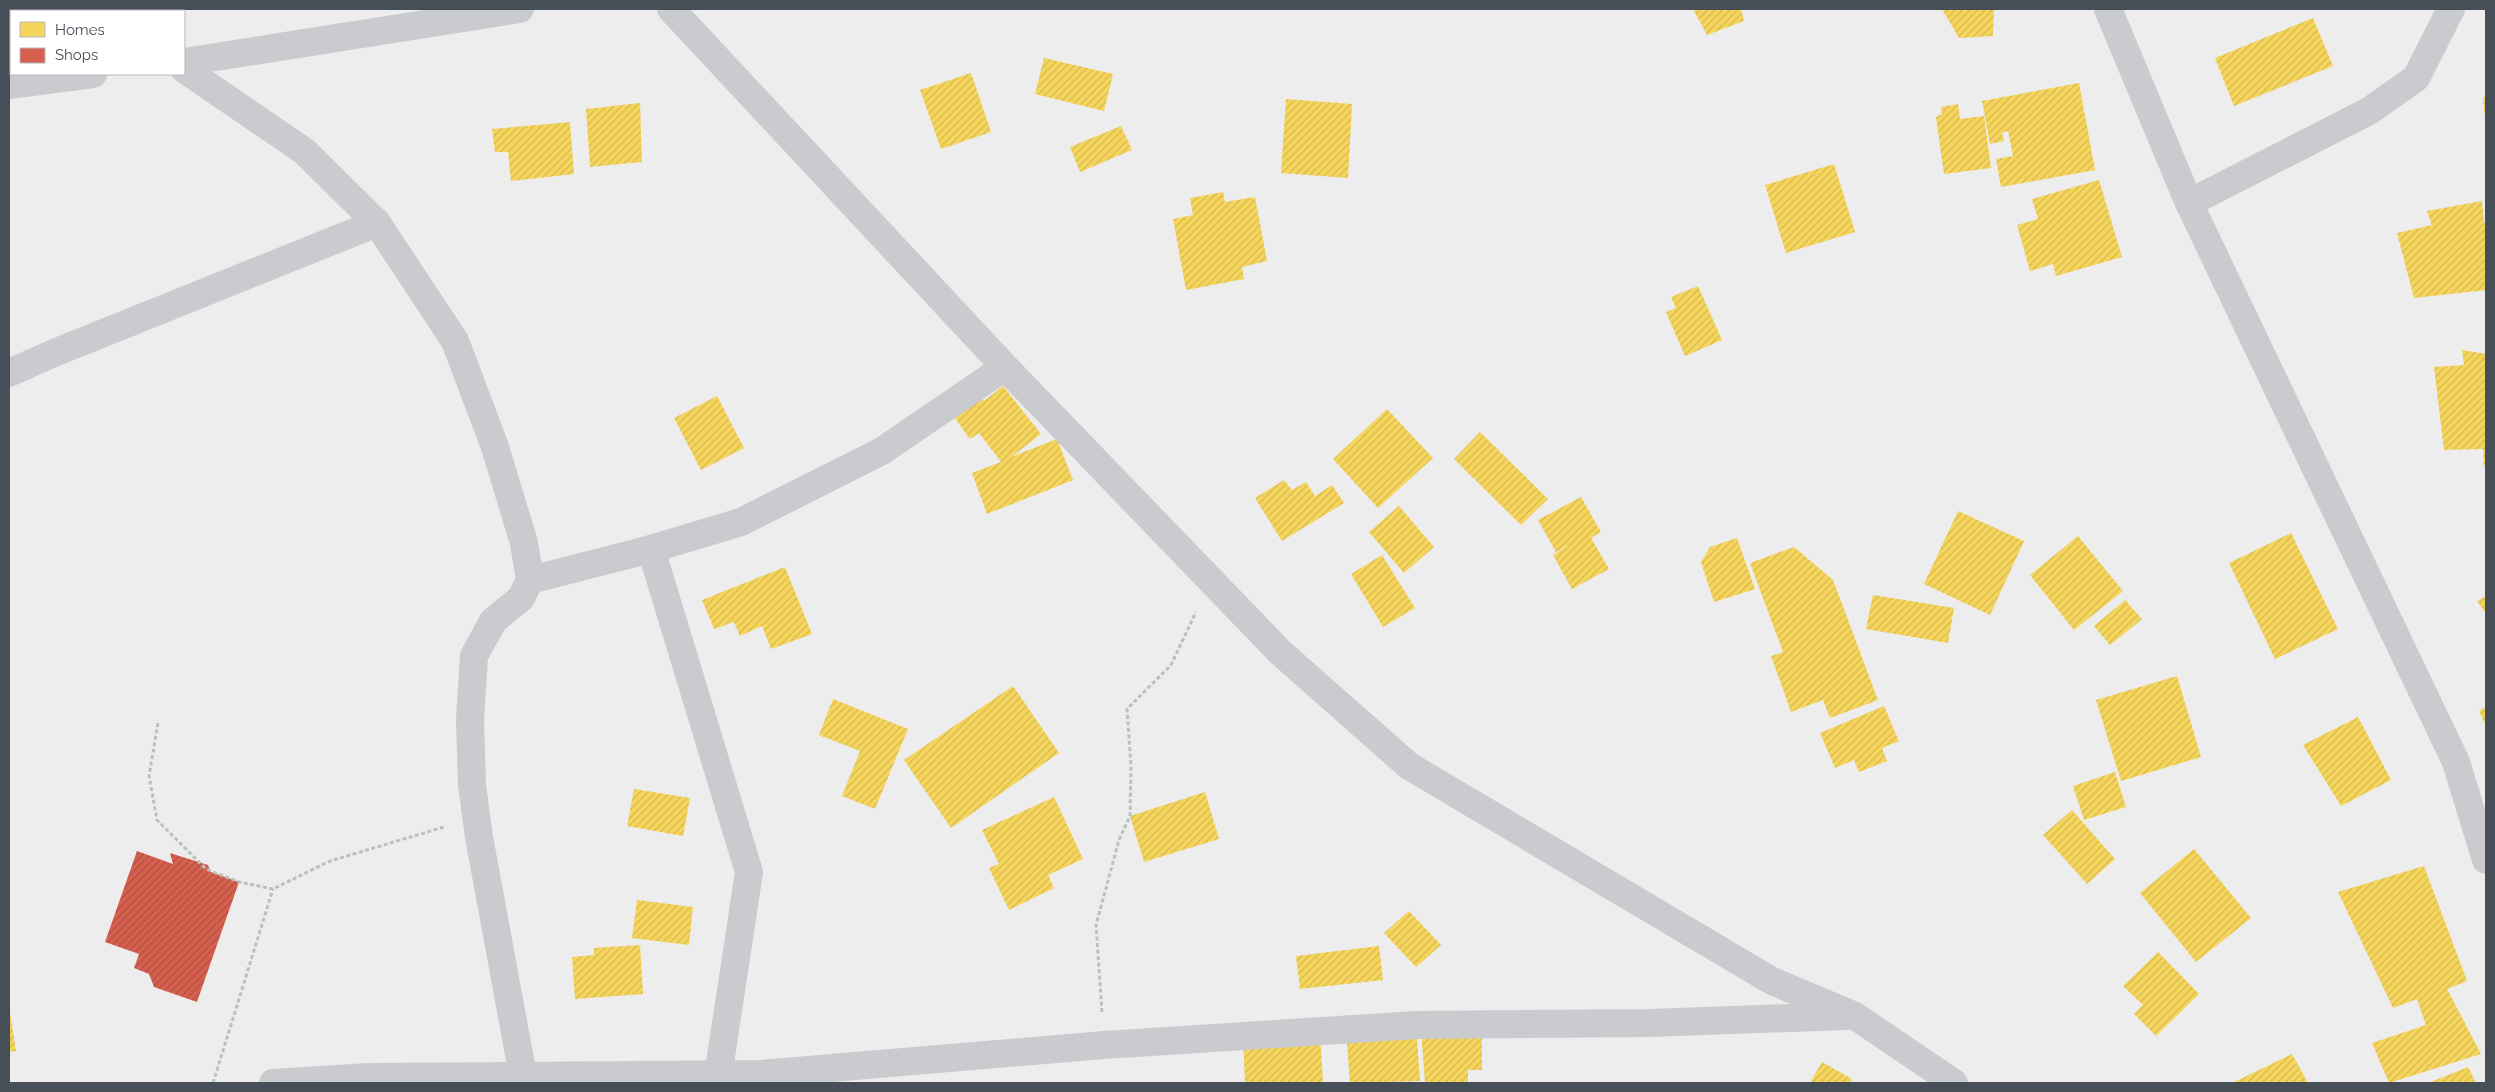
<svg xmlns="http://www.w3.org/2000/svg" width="2495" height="1092" viewBox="0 0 2495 1092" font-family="Raleway,sans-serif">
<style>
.homes{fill:url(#homes-hatch)}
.shops{fill:url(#shops-hatch)}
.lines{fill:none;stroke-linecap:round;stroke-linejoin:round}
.path{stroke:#b7c2bf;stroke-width:3;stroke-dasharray:4 2.5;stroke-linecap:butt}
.minor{stroke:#c9cbce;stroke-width:28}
</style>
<defs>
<pattern id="homes-hatch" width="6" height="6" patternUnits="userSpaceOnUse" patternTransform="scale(1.25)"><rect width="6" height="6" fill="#f6d55c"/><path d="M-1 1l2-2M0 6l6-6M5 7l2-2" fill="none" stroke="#d4b852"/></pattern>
<pattern id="shops-hatch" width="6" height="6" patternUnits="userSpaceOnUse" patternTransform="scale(1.25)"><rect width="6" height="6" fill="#d6604d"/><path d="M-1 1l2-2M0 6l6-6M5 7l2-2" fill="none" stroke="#af5143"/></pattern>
</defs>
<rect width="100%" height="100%" fill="#eeeded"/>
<g class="homes">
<polygon points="106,9 139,9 139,10 107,11"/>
<polygon points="1693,9 1741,9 1744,21 1707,35"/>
<polygon points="1942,9 1994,9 1993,36 1959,38"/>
<polygon points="2313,18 2333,66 2234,106 2215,58"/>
<polygon points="1044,58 1113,74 1104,111 1035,94"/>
<polygon points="971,73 991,132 941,149 920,90"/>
<polygon points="2079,83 2095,170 2001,187 1996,159 2013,156 2008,131 2002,133 2004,141 1990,144 1982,101"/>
<polygon points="2483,97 2486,97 2486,118 2485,118"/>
<polygon points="1286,99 1352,104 1348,178 1281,173"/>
<polygon points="640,103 642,162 590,167 586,109"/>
<polygon points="1958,104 1960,119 1984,116 1991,168 1944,174 1936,117 1942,114 1941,107"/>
<polygon points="570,122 574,174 511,181 508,152 495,152 492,129"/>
<polygon points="1121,126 1132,150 1080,172 1070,147"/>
<polygon points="1834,164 1855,232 1786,253 1765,185"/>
<polygon points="2099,180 2122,257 2056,276 2053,264 2030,271 2017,225 2038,219 2032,199"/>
<polygon points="1223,192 1225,202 1255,197 1267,261 1242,267 1244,279 1186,290 1173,219 1193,215 1190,198"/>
<polygon points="2482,201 2484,223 2486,222 2486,290 2414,298 2397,233 2432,225 2427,211"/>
<polygon points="1698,286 1722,340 1685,356 1666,312 1676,308 1671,297"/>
<polygon points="2462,350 2486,354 2486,465 2484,466 2483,449 2444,450 2434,367 2464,365"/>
<polygon points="1003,386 1041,434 1011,457 1057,439 1073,480 987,514 972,473 1001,462 979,433 970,439 954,417 980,396 984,401"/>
<polygon points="717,396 744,448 701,470 674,418"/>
<polygon points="1387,409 1433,458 1378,508 1333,459"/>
<polygon points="1480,432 1548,499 1521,525 1454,459"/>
<polygon points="1284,480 1292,490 1306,482 1315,496 1332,485 1344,503 1282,541 1255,498"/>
<polygon points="1581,497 1601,532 1591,538 1609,569 1572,589 1553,555 1571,544 1556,552 1538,520"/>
<polygon points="1399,506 1434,547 1404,573 1369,532"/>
<polygon points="1958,511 2024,541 1990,615 1924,584"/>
<polygon points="2291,533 2338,629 2275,659 2229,563"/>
<polygon points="2078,536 2123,591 2074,630 2030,575"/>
<polygon points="1737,538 1755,589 1714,602 1701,562 1710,547"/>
<polygon points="1794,547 1833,580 1878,700 1830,718 1823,700 1791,712 1771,656 1783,652 1750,563"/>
<polygon points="1382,555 1415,608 1383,627 1351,574"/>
<polygon points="785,567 812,634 771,649 762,626 740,636 734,622 714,629 702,600"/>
<polygon points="1873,595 1954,608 1948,643 1866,629"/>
<polygon points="2486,596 2486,614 2477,601"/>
<polygon points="2125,600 2142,619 2110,645 2094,626"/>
<polygon points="2177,676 2201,757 2121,781 2096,700"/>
<polygon points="1013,686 1059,753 951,828 904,760"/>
<polygon points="833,699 908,729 875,809 842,796 860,751 819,735"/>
<polygon points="1884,706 1899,741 1882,748 1887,761 1859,772 1854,760 1835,768 1820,733"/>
<polygon points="2486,707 2486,726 2479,711"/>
<polygon points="2358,717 2391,780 2341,806 2303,745"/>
<polygon points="2115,772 2126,807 2084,820 2073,786"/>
<polygon points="634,789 690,798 683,836 627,826"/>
<polygon points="1205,792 1219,839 1144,862 1130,816"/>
<polygon points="1054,797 1083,859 1048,875 1054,888 1009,910 989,868 999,864 982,830"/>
<polygon points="2072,810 2115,859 2087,884 2043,835"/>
<polygon points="2194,849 2251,918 2196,962 2140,893"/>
<polygon points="2424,866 2467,981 2447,989 2481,1054 2389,1083 2372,1043 2426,1025 2417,999 2393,1008 2338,892"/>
<polygon points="637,900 693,907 689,945 632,938"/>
<polygon points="1409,911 1441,945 1416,967 1384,933"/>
<polygon points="640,945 643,994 575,999 572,957 594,955 594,948"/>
<polygon points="1379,946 1383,980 1300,989 1296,956"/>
<polygon points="2158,952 2199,994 2156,1036 2134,1014 2143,1005 2123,986"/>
<polygon points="9,1006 16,1051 9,1052"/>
<polygon points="1416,1025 1420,1081 1350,1083 1346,1031"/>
<polygon points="1482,1027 1482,1070 1468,1070 1468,1083 1425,1083 1421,1030"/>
<polygon points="1320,1033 1323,1083 1245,1083 1243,1036"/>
<polygon points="2292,1054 2308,1083 2232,1083"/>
<polygon points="1822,1062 1852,1079 1850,1083 1810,1083"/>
<polygon points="2468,1067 2476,1083 2428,1083"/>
</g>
<polygon class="shops" points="137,851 173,864 170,853 208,865 211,872 239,882 197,1002 154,987 149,974 134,968 139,954 105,942"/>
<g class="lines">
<g class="path">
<polyline points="158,723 149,776 157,820 206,869 239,882 273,889 330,861 444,827"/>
<polyline points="1102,1012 1096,925 1119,840 1130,816 1131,766 1127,709 1171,665 1196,612"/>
<polyline points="213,1083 273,889"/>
</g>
<g class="minor">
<polyline points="671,9 1005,367 1280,652 1409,766 1772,981 1855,1016 1954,1083"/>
<polyline points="2108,9 2189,203 2456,762 2486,860"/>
<polyline points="184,62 520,9"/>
<polyline points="184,69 304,151 377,223 455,341 495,447 524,543 530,580 521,598 493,621 474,656 470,719 472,785 479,837 523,1076"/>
<polyline points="9,85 93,74"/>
<polyline points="2189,203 2369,111 2416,78 2451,9"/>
<polyline points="9,373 54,353 377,223"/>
<polyline points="651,549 749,872 717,1083"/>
<polyline points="530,580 651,549 741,522 882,451 1005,367"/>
<polyline points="273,1083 369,1077 761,1074 1104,1045 1416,1025 1649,1023 1846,1016"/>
</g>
</g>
<rect width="2495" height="1092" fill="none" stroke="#464e57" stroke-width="20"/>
<rect x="10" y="10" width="175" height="65" fill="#ffffff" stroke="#b5b8bc"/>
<rect x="20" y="22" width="25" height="15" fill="#f6d55c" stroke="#b5b8bc"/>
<text x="55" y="35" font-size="15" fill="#464e57">Homes</text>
<rect x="20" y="48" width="25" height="15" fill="#d6604d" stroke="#b5b8bc"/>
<text x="55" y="60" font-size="15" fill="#464e57">Shops</text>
</svg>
